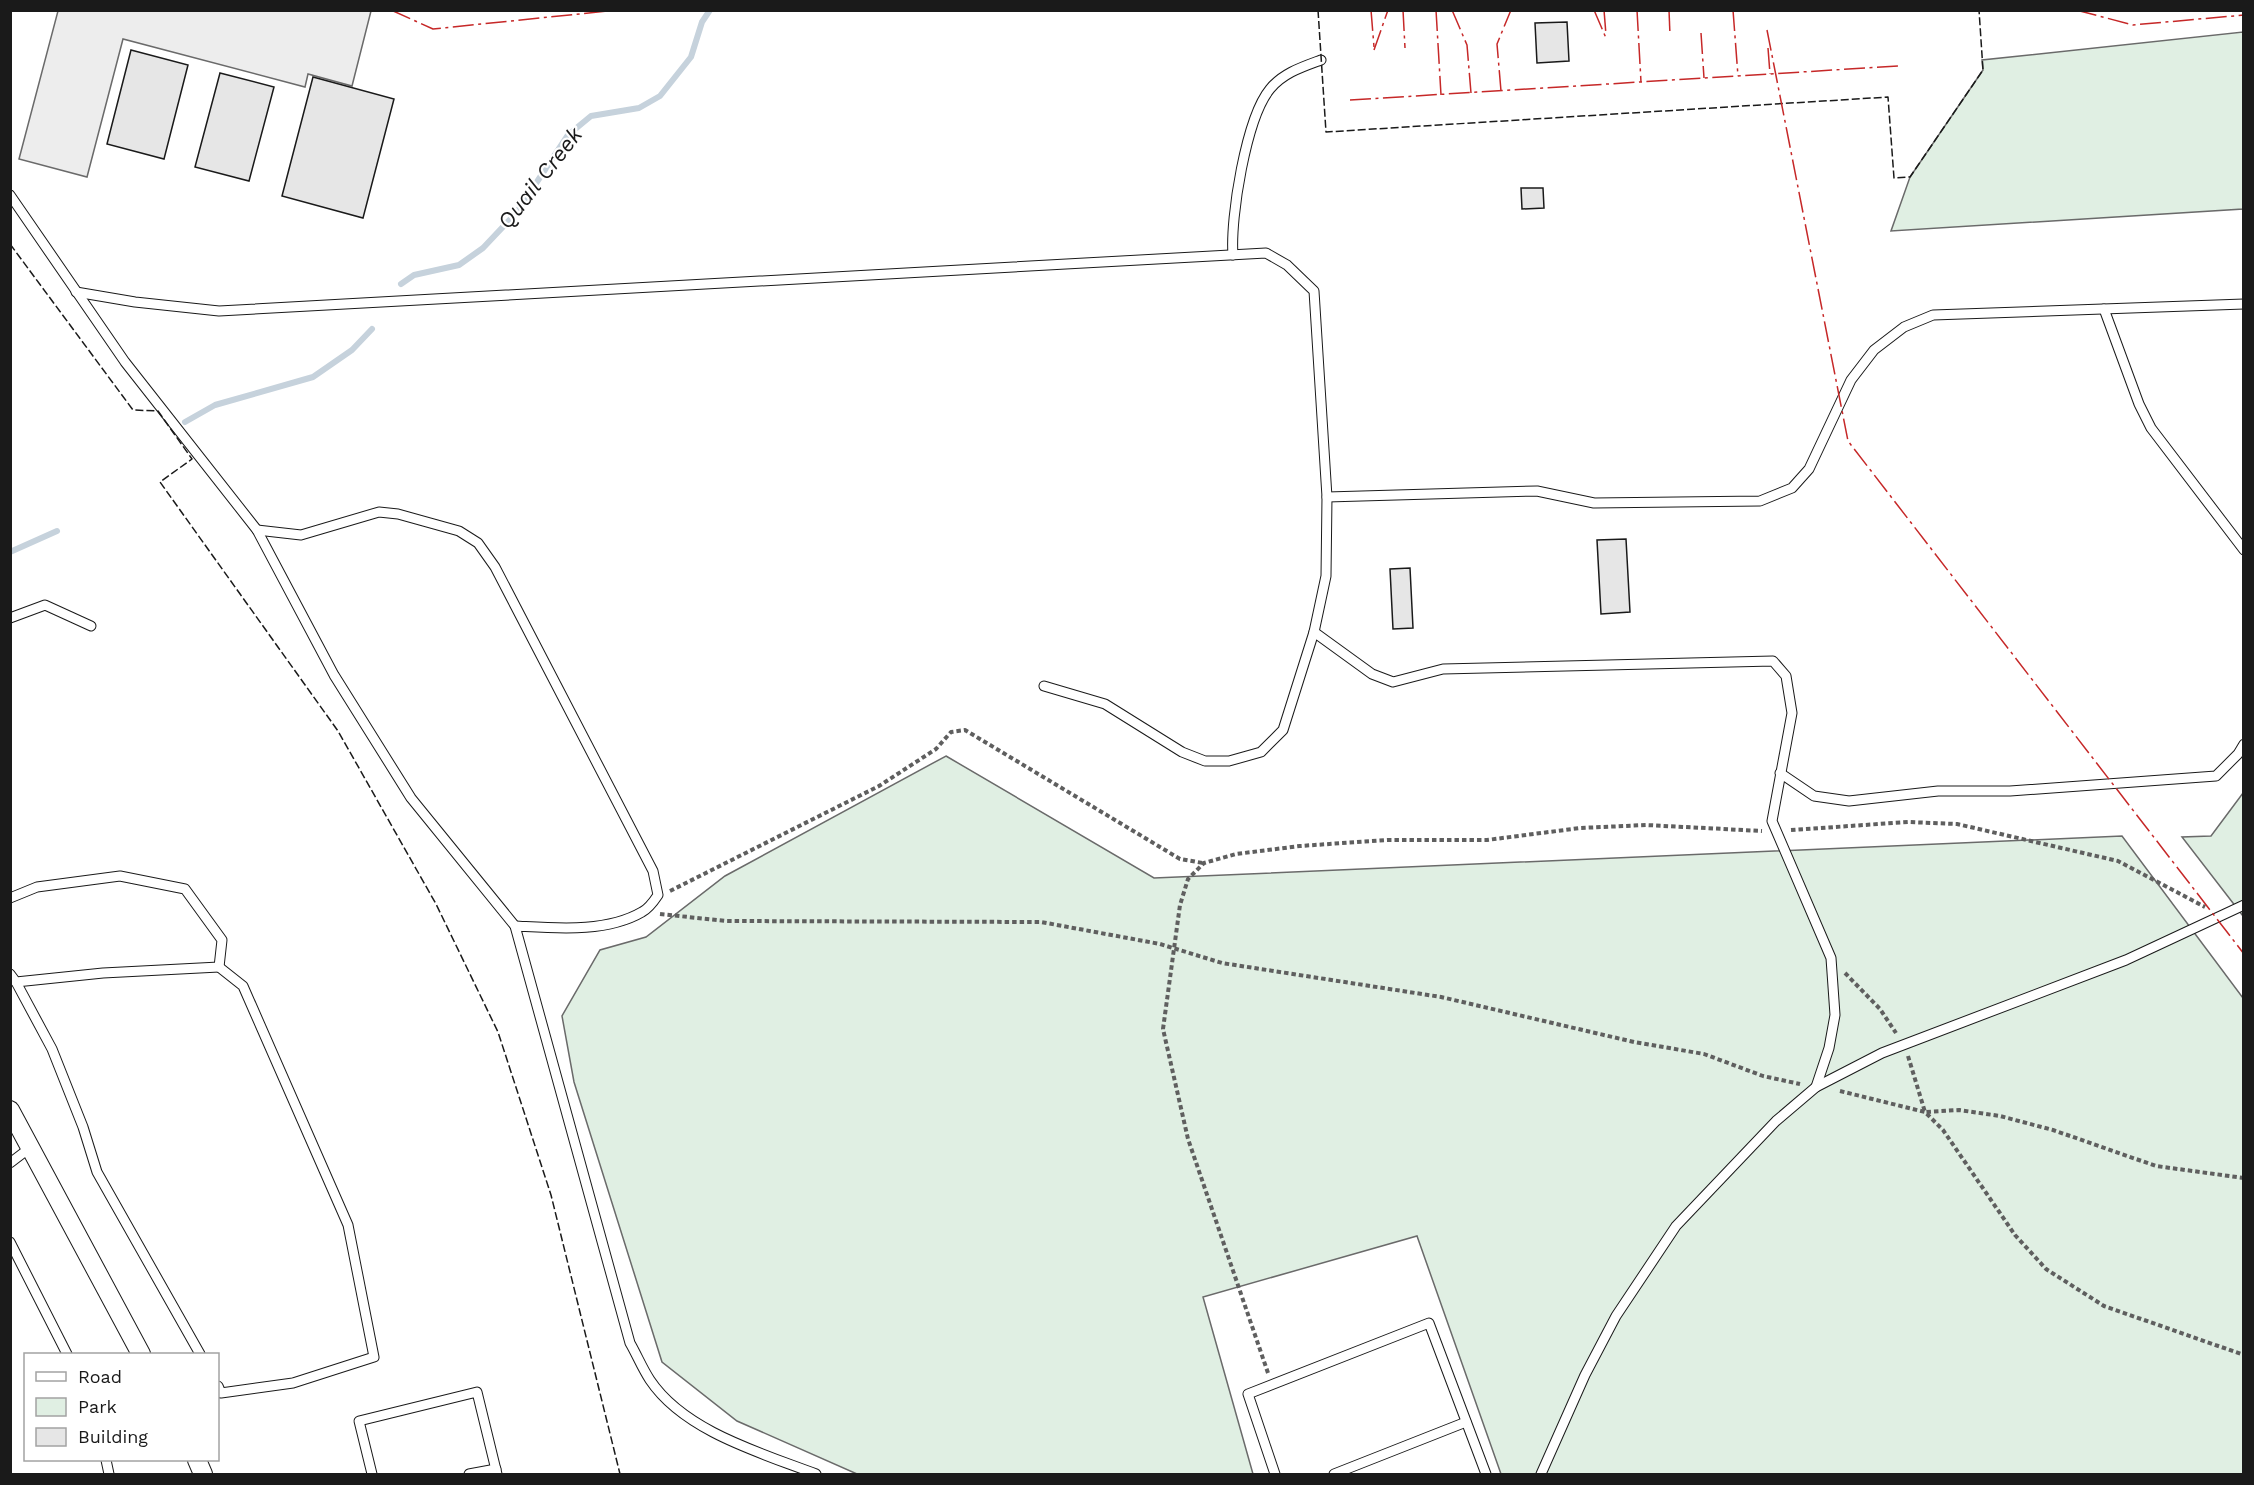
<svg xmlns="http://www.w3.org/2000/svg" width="2254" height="1485" viewBox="0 0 2254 1485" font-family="'Work Sans',sans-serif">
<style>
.green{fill:#e0efe3;stroke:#6a6a6a;stroke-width:1.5}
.parking{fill:#ededed;stroke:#6a6a6a;stroke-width:1.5}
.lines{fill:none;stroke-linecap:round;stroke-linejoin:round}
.stream{stroke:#c6d2dc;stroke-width:6}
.building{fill:#e6e6e6;stroke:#1a1a1a;stroke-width:1.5}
.lane-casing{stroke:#1a1a1a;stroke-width:11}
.street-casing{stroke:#1a1a1a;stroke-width:20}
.path{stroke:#5f5f5f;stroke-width:4;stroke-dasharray:4.5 3;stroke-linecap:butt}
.lane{stroke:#fff;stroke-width:9}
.street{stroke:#fff;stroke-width:18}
.fence{stroke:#1a1a1a;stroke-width:1.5;stroke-dasharray:8 3;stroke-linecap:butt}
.power{stroke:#c62828;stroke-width:1.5;stroke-dasharray:21 4.5 3 4.5;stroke-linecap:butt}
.labels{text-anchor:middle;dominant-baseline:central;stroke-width:4.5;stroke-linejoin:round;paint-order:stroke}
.water-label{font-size:22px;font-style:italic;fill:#1a1a1a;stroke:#fff}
</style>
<rect width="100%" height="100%" fill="#fff"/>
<g class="green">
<polygon points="2243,32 2243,209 1891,231 1910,177 1983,70 1982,60"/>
<polygon points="946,756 1154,878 2122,836 2243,998 2243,1474 1501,1474 1417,1236 1203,1297 1253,1474 857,1474 737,1421 662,1362 574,1082 562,1016 600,950 646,937 725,876"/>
<polygon points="2243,793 2243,916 2182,837 2211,836"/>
</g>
<polygon class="parking" points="58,11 58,10 371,11 352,86 308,74 305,87 123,39 87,177 19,159"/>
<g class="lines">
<g class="stream">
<polyline points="401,284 414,275 459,265 483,248 517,212 568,135 591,116 639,108 660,96 691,57 702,22 710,10"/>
<polyline points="185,422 215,405 313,377 352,350 372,329"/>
<polyline points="10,552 57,531"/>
</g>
</g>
<g class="building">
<polygon points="1567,22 1569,61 1537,63 1535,23"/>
<polygon points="131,50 188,65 164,159 107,144"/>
<polygon points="220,73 274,87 249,181 195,167"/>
<polygon points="313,77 394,99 363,218 282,196"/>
<polygon points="1521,188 1543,188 1544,208 1522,209"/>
<polygon points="1626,539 1630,612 1601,614 1597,540"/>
<polygon points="1410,568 1413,628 1393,629 1390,569"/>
</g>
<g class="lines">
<defs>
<g id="lane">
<path d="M10,195L125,362L257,530L334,675L411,798L515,926L630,1343C637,1355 642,1368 650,1380C684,1431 761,1453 816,1474"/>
<path d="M1233,255C1230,218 1246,118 1270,89C1283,73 1302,67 1321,60"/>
<polyline points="76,292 135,302 219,311 1266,253 1287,265 1314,291 1327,497 1326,576 1314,632 1283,730 1261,752 1229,761 1205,761 1182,752 1105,704 1044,686"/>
<polyline points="2104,309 2139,404 2151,428 2244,550"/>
<polyline points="1327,497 1537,491 1594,503 1760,501 1792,488 1809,469 1851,380 1874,350 1904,327 1933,315 2244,304"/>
<path d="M257,530L301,535L379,512L398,514L459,531L478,543L495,567L653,871L658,895C654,901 648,909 642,912C606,933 555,928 515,926"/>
<polyline points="10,618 45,605 91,626"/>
<polyline points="1314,632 1372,674 1393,682 1443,669 1773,661 1786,676 1792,713 1772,821 1831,958 1835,1015 1829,1048 1816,1087"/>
<polyline points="1780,773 1814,796 1849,801 1938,791 2010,791 2216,776 2238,754 2244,744"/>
<polyline points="10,898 37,887 120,876 185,889 222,940 219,967 103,973 16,982 10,974"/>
<polyline points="16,982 52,1049 83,1127 97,1172 200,1354"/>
<polyline points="10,1163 31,1147"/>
<polyline points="10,1242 67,1354"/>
<polyline points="218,1386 221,1393 293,1383 374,1357 348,1225 243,986 219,967"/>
<polyline points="106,1460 109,1474"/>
<polyline points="372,1474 359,1421 477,1392 497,1474"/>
<polyline points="469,1474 496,1469"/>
<polyline points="1275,1474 1248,1394 1429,1323 1486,1474"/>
<polyline points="1334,1474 1466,1422"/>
<polyline points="1541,1474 1585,1375 1616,1316 1676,1226 1776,1121 1816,1087 1882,1053 2126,960 2244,905"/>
</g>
<g id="street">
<polyline points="10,1110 141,1354"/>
<polyline points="197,1460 203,1474"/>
</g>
</defs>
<use href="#lane" class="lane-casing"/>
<use href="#street" class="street-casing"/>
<g class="path">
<polyline points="1791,830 1908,822 1957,824 2118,861 2205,907"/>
<polyline points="670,891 879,786 936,749 951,732 965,730 1180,859 1203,863"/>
<polyline points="660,914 726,921 1041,922 1160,944 1222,963 1441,997 1634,1042 1704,1054 1763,1076 1800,1084"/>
<polyline points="1845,973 1880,1009 1896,1033"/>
<polyline points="1908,1056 1925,1112 1959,1110 2000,1116 2053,1130 2156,1166 2244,1178"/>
<polyline points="1840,1091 1925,1112 1943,1130 2015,1235 2046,1269 2104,1306 2244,1355"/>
<polyline points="1268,1373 1188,1139 1163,1029 1180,905 1188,879 1204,863 1236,854 1300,846 1387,840 1487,840 1580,828 1646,825 1762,831"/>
</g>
<use href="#lane" class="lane"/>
<use href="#street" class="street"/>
<g class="fence">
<polyline points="1318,10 1326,132 1888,97 1894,178 1910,177 1983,70 1979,10"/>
<polyline points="10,244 133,410 158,411 192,459 160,482 338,731 436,904 498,1032 551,1195 620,1474"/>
</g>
<g class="power">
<polyline points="391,10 433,29 618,10"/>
<polyline points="1371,10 1374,47"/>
<polyline points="1403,10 1405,48"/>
<polyline points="1436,10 1441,95"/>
<polyline points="1452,10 1467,45 1471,93"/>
<polyline points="1594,10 1606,38"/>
<polyline points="1604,10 1606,35"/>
<polyline points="1637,10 1641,82"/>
<polyline points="1669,10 1670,35"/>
<polyline points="1733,10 1738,76"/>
<polyline points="2076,10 2133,25 2244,15"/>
<polyline points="1345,11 1350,10"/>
<polyline points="1767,30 1848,441 2244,954"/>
<polyline points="1701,33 1704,78"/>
<polyline points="1768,48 1770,74"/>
<polyline points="1374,50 1388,10"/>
<polyline points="1501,91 1497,44 1511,10"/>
<polyline points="1350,100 1898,66"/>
</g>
</g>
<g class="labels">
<g class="water-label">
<text transform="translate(540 178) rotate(-52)">Quail Creek</text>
</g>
</g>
<rect width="2254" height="1485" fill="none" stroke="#1a1a1a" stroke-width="24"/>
<rect x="24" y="1353" width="195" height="108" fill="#ffffff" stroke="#a3a3a3" stroke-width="1.5"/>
<rect x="36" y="1372" width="30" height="9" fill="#ffffff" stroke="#a3a3a3" stroke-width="1.5"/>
<text x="78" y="1383" font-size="18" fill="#1a1a1a">Road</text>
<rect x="36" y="1398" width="30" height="18" fill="#e0efe3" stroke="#a3a3a3" stroke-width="1.5"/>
<text x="78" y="1413" font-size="18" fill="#1a1a1a">Park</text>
<rect x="36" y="1428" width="30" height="18" fill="#e6e6e6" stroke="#a3a3a3" stroke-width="1.5"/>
<text x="78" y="1443" font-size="18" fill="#1a1a1a">Building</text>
</svg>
